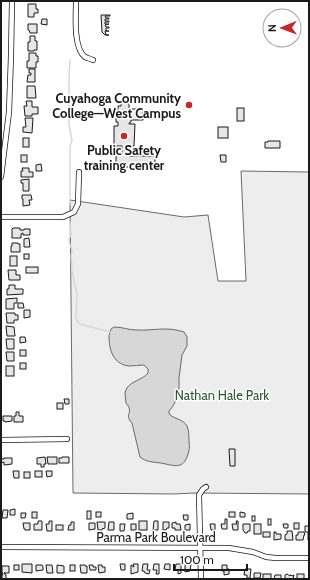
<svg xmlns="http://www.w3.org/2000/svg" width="310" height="580" viewBox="0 0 310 580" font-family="Cabin,sans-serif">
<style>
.green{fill:#ededed;stroke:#6a6a6a}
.water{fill:#d7d7d7;stroke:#6a6a6a}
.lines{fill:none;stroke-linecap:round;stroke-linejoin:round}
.stream{stroke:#d7d7d7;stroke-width:1.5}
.building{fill:#e6e6e6;stroke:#1a1a1a}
.minor-casing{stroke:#1a1a1a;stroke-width:6}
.minor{stroke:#fff;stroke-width:4.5}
.poi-dot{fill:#c62828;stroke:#fff;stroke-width:1.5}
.labels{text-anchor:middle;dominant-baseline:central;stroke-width:3;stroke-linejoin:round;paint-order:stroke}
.poi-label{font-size:13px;font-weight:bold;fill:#1a1a1a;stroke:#fff;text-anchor:end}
.park-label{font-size:13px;fill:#2b5a34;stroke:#fff}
.street-label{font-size:13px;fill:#1a1a1a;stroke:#fff}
</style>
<rect width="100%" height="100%" fill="#fff"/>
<polygon class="green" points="241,171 309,172 309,494 194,493 174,494 73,493 70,200 184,217 208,215 218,281 246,281"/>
<path class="water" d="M114,327C123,327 128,330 136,330C154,331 165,326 184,332L187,337V346L182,355L179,378V388L177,398L173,406L169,411V414C174,419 183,419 187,426C189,430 189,437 189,441C190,447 189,452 187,457C182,470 172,465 161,463C153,462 146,462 140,457L132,423C123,414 135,413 126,403C126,400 125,396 125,393C127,381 142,381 148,373V369L144,365C139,365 134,366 129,366C118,365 112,357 110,347C109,340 108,336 111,329Z"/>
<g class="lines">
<g class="stream">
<polyline points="70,60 69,76 69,124 72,141 70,146 70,204"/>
<polyline points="70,222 71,235 69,239 70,245 72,250 71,256 72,271 77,294 76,318 78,322 80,324 110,332"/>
</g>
</g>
<g class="building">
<polygon points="28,4 36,4 36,9 38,9 38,13 34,13 34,17 28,17"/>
<polygon points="101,15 110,15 110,16 105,16 106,18 109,18 109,19 105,19 105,21 109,21 109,22 105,22 105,24 109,24 105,25 106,27 109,27 109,28 106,28 106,31 109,31 105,31 106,35 109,35 105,35 102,32"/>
<polygon points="42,19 47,19 47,25 41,24"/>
<polygon points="28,24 37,24 37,33 30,33 29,30 28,30"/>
<polygon points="30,36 35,36 35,41 37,41 37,50 34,50 34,51 28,51 28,42 30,42"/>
<polygon points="29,53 36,53 36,56 38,56 38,62 36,62 36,68 27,68 27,61 29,61"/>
<polygon points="29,69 35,69 35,82 27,82 28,75 31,75 31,73 29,73"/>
<polygon points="27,86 35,86 36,98 27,98"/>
<polygon points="26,101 32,101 32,107 38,107 38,114 32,114 32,116 25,116 24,106 27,106"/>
<polygon points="121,101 125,101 125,103 129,103 129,109 143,109 143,120 131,120 131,122 129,123 129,124 135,124 134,146 125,146 125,153 129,153 129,156 155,156 155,163 129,164 129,167 116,167 116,155 122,155 122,146 114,146 114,126 118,126 118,122 116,122 116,111 118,111 118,106 121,106"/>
<rect x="237" y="108" width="7" height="13"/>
<polygon points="25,118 33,118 32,133 23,132 23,127 26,127"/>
<rect x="218" y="127" width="10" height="11"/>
<rect x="23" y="138" width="6" height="9"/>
<polygon points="268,141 280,141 280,148 265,148 265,142 268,142"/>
<rect x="21" y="155" width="6" height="7"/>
<polygon points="220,155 226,155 226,162 221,162"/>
<polygon points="41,164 42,171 36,171 36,165"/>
<polygon points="22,168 29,168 29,172 33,172 33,177 21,177 21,171 23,171"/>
<polygon points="29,179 29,191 23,191 23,183 21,183 21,180"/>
<polygon points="22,195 31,195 32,200 29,200 30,205 23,206 23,199 22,199"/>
<polygon points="13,228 20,228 20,230 24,230 24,229 30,229 30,235 23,235 23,233 21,234 21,238 12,238 12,229"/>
<polygon points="29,238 30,247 24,247 24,239"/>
<polygon points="12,243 18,243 18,244 20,244 20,252 11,252 11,246 12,246"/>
<rect x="24" y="254" width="5" height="5"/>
<rect x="10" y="256" width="7" height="10"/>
<rect x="26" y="267" width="12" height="6"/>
<polygon points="8,270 16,270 16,275 20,275 20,280 9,280"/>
<polygon points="9,285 15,285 15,289 23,289 23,294 7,295 7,289 9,289"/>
<polygon points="17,298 17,303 14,303 14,309 6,309 6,299"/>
<polygon points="18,303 23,303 24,308 18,308"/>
<polygon points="24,310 30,310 30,317 24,318"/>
<polygon points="6,313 15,313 15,315 18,315 18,320 14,320 14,323 7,323"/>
<polygon points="6,326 14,327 15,336 7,336"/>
<polygon points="20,337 25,337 26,342 20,343"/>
<polygon points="6,339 14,339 14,349 7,349"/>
<rect x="20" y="350" width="6" height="6"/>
<polygon points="6,352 14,352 14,361 7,361"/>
<rect x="20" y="363" width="6" height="6"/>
<rect x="6" y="366" width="8" height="10"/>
<polygon points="64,399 69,399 69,404 65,404"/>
<rect x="57" y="403" width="6" height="6"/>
<polygon points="16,412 19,412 19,416 23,416 23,422 14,422 14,416 16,416"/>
<polygon points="3,416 12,416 12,421 5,422 5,421 3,421"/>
<polygon points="229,449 235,449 235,466 230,466"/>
<polygon points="45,457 46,464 44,464 44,467 41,467 41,464 37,464 37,458"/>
<polygon points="47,457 57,457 57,464 48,464"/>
<polygon points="62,457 69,457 69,463 59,463 59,458 62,458"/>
<polygon points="4,458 12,458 12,464 4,465 4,462 1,463 1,459 4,459"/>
<polygon points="13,471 19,471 19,478 14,478"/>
<rect x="35" y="471" width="7" height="6"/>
<polygon points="46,471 52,471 52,476 47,477"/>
<rect x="24" y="472" width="6" height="6"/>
<polygon points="15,509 15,515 10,515 10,510"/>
<polygon points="3,510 8,510 7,518 2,518"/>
<rect x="87" y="511" width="4" height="8"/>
<rect x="32" y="512" width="5" height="6"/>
<rect x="96" y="512" width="5" height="5"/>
<rect x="229" y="512" width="6" height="5"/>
<polygon points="240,512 245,513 245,517 240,517"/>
<polygon points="21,513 26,513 25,518 21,518"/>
<polygon points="133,513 133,519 127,519 127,514"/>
<polygon points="183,515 188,515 188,520 184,520"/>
<rect x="252" y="516" width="3" height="5"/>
<polygon points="225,519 227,519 227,529 222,529 221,524 225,524"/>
<rect x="268" y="519" width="3" height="6"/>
<polygon points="38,521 42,521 42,530 34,530 34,524 38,524"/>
<polygon points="49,521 52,521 52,531 47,531 46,524 49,524"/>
<rect x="139" y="521" width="8" height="9"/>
<polygon points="154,521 158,521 158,530 153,530"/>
<polygon points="236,521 238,521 238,530 233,530 232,524 237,524"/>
<polygon points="71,522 74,522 74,530 68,530 69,525 71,525"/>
<polygon points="97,522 105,522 105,528 102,529 102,530 98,530"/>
<polygon points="109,522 114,522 114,530 108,530"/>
<polygon points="163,522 169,522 169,528 167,528 166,530 163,530"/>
<polygon points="176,522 176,524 180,524 181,530 175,530 175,528 172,528 172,523"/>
<polygon points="23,523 30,523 30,530 25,530 25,529 24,529"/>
<polygon points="89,523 95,523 95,529 89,530"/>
<rect x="294" y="523" width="5" height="6"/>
<polygon points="120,524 125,524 124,531 120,531"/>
<rect x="131" y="524" width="5" height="6"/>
<polygon points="190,524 190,530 185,530 185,525"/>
<polygon points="210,524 215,524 215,530 211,530"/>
<polygon points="243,524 250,524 250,531 248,531 247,533 245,533 243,530"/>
<rect x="254" y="524" width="7" height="10"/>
<polygon points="283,524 288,524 288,528 284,528"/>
<rect x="56" y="525" width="7" height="5"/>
<polygon points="305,526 309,526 309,540 308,540 308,532 305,532"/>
<polygon points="287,531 292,531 293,540 285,540 285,535 287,534"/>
<rect x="263" y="532" width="7" height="5"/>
<polygon points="274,532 276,532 276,534 281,534 281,539 274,540"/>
<polygon points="298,532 304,532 305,535 304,535 303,540 296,540 296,535 298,535"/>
<polygon points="22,564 32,564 32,573 22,572"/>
<polygon points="120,564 125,564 125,570 121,570"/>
<polygon points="133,564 138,564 138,572 131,574 131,565 134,567"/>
<polygon points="143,564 148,564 147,570 150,570 149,574 145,573 144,571 142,571"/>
<polygon points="154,564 159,564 159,574 156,574 157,570 153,570"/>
<polygon points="165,564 170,564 170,570 164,569"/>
<polygon points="176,564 181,564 181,573 178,574 178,570 175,570"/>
<polygon points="185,564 191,564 190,571 185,572"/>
<rect x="14" y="565" width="5" height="5"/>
<polygon points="36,565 42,565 43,567 43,570 36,571"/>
<polygon points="46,565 52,565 53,573 47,573"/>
<polygon points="57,565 64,566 64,573 57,573"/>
<rect x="70" y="565" width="5" height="6"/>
<polygon points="80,565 85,565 85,566 87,566 87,573 81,573"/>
<polygon points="89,565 93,565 93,567 96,567 96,570 90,570"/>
<polygon points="98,565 102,565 102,567 105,567 105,572 99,573"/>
<polygon points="222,565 227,565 227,569 229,569 229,574 224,575 224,571 222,571"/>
<polygon points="2,566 9,566 9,573 4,573 5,573 5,575 6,575 6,579 2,579 2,576 3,573 2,573"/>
<polygon points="245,569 251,569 250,578 247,578 247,575 244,575"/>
<polygon points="254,573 261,573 260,578 254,578"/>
<rect x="263" y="574" width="8" height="5"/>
<polygon points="287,574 290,576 290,575 291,575 292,576 294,575 293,579 285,579 285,575"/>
<rect x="297" y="574" width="7" height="5"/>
<polygon points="275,575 281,575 281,579 274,579"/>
</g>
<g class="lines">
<defs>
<g id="minor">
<path d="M76,1C76,15 73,48 85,57C87,58 91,59 93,60"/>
<polyline points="1,177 9,112 11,56 12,1"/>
<polyline points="1,217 63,217 74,212 78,204 79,172"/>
<polyline points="1,440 67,439"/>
<polyline points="1,547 229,548 253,552 266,557 276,558 309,558"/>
<polyline points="201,579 199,495 203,489 206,487"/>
</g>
</defs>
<use href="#minor" class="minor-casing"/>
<use href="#minor" class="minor"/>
</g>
<g class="poi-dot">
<circle cx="189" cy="105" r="4"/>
<circle cx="124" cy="136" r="4"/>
</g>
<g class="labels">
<g class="poi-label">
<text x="181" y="98">Cuyahoga Community<tspan x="181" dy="15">College—West Campus</tspan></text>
<text x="124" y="150" text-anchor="middle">Public Safety<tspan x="124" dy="15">training center</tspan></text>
</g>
<g class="park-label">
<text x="222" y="395">Nathan Hale Park</text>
</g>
<g class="street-label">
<text x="156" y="537">Parma Park Boulevard</text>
</g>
</g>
<rect width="310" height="580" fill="none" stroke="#1a1a1a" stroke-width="4"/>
<g transform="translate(282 28) rotate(269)"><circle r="19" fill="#ffffff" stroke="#a3a3a3"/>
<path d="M0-3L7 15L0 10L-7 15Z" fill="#c62828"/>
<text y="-6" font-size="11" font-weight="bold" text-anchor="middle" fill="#1a1a1a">N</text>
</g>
<path d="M174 564v6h73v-6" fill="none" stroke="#1a1a1a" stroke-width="2"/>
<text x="180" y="564" font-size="12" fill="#1a1a1a" stroke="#ffffff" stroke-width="3" paint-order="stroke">100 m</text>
</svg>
